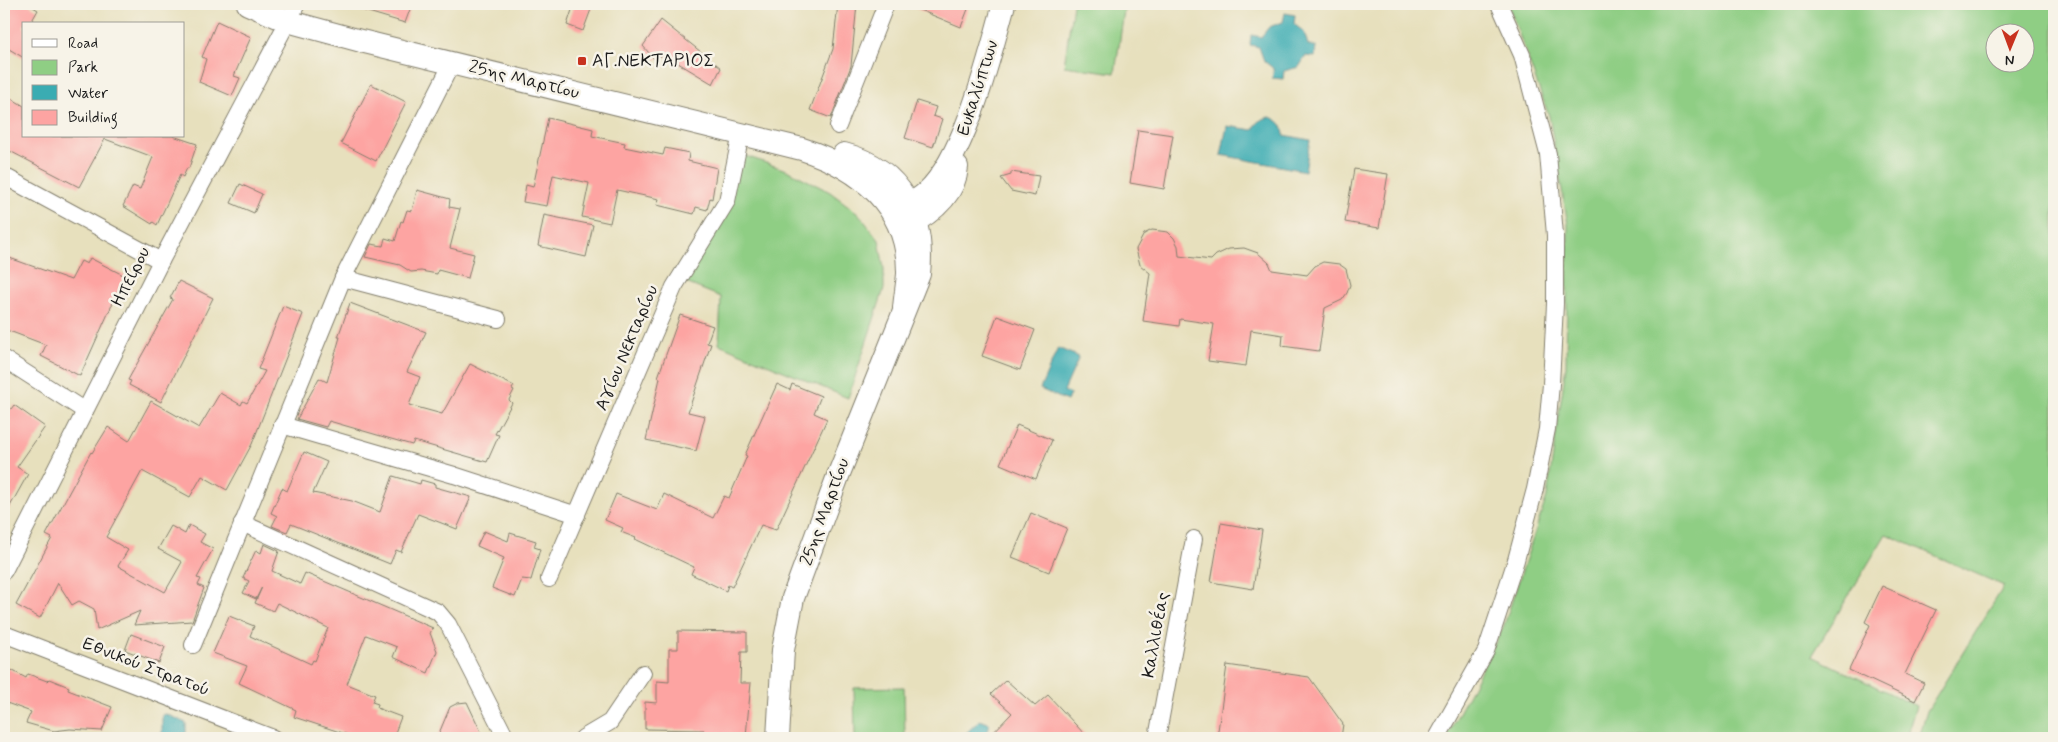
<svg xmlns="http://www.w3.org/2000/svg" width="2058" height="742" viewBox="0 0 2058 742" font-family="Mynerve,sans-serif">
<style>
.green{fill:#8fce84;stroke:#567550;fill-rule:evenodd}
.water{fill:#3aacb2;stroke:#2b6467}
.building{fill:#fda4a2}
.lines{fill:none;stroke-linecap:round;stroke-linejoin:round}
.street-casing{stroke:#827e6c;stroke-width:18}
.secondary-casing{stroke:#827e6c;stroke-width:24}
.street{stroke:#fff;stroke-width:16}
.secondary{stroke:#fff;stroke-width:22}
.poi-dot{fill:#c8321e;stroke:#f7f3e8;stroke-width:2}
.labels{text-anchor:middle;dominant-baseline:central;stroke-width:5;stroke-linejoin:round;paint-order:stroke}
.poi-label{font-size:18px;fill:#1c1c1c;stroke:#f7f3e8;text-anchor:start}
.street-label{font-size:18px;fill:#1c1c1c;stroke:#f7f3e8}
</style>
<rect width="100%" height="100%" fill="#f7f3e8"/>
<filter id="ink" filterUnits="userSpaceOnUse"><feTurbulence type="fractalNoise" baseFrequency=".02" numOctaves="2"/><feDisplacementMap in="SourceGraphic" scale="10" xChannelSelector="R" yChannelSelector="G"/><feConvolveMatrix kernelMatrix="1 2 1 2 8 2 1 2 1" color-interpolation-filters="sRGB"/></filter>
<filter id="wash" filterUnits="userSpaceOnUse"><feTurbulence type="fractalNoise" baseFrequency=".0096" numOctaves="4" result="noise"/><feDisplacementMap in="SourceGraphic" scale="20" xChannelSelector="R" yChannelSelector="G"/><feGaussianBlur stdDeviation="1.12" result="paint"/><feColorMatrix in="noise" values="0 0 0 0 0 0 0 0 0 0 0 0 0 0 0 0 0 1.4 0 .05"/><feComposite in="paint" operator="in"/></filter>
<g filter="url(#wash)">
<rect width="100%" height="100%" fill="#e7e0bd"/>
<g class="green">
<polygon points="1073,4 1125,4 1115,73 1064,66"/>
<path d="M1508,4H2054V738H1919L1927,711L2004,586L1886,534L1812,656L1916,706L1906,738H1446L1503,628L1547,496L1566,366L1568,225L1549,116ZM1996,32H2026V62H1996Z"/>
<polygon points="743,155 789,171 830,192 858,213 879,240 884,269 884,289 848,398 719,344 721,297 686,283"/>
<polygon points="904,687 905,738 855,738 854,688"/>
</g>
<g class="water">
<polygon points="1285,13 1295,15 1294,24 1304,32 1308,45 1316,47 1315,57 1306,56 1299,67 1284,71 1283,79 1272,78 1274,69 1264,61 1259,47 1250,45 1251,35 1261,37 1269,27 1283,22"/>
<path d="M1270,117C1280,121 1283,125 1284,135L1310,140L1305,171L1221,155L1227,126L1253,130C1257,122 1261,119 1270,117Z"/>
<polygon points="1058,348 1079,357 1064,391 1070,394 1067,401 1040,389"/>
<polygon points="166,714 186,723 186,734 162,736 162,715"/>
<path d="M980,720L988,723C996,742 949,738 937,738L963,736Z"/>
</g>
<g id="blocks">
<g class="building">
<polygon points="8,4 28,4 38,10 30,24 24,24 24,58 4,46 4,10"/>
<polygon points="356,4 412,4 405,23 355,8"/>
<polygon points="574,4 593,4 583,31 567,25"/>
<polygon points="838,4 857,4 851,66 831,118 810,110 833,49"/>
<polygon points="905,4 970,4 961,27"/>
<polygon points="661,20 721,68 713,84 663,54 655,60 643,46"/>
<polygon points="217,21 251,37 234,76 240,78 232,96 199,82 206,59 202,57"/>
<polygon points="371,84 406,102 376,161 341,143"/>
<polygon points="4,94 24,106 24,136 173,136 197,144 189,168 187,168 183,177 180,175 157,225 153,222 152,224 123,206 133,186 140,189 153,157 105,139 79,187 4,148"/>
<polygon points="917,101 936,107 933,116 942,119 933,147 905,138"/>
<polygon points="548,118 593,129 592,136 625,143 624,147 663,155 665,148 689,153 688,161 717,168 712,199 710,198 707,210 696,207 694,214 657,205 659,199 617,190 610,223 582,217 589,183 553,175 547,206 523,202 526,185 533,187"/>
<polygon points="1138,130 1173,135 1164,189 1130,183"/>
<polygon points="1354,169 1388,174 1379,228 1345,222"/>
<polygon points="1011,172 1039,176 1035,196 1011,191 1001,178 1011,175"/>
<polygon points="240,184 262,194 254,213 231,203"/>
<polygon points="417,190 450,199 449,207 460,209 450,248 474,254 468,278 438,270 437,274 421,271 411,272 400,265 365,257 371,244 383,246 385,238 395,241 401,221 403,222 407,210 412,211"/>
<polygon points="544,215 593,225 586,257 538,246"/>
<polygon points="1152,230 1168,232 1174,238 1178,246 1179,256 1211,260 1216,255 1229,249 1244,248 1258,253 1269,263 1272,270 1307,275 1315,266 1323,262 1339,264 1346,269 1350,285 1347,293 1342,300 1325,308 1319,351 1282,346 1283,335 1251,330 1246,366 1208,361 1214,324 1180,319 1179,326 1143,321 1150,273 1140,265 1136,249 1144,234"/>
<polygon points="4,256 71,280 81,261 87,264 90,258 125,276 80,376 41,356 46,345 4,329"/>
<polygon points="179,281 213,298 161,402 129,385 131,381 128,380 173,299 170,298"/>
<polygon points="350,303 426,332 407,372 420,377 409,405 442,414 470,364 514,386 512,389 514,390 509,400 512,403 495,434 499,435 487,462 414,441 412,445 329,421 326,427 297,419 319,378 327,382 340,337 338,337"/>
<polygon points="283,306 303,314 252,444 227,490 202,476 190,497 142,471 106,537 128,550 118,566 165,592 182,562 158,549 171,526 185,534 189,525 205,534 200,542 213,549 197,578 201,579 198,585 204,588 192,621 134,625 140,611 97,630 94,609 79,601 72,605 58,583 40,618 16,605 52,538 46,535 91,452 92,453 108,427 129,441 151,401 199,428 220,393 241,405 243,401 247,403 265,371 258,369"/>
<polygon points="680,315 713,326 707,343 711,344 688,412 705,416 696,451 646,440 660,378 658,377"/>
<polygon points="997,316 1035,330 1020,370 982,356"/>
<polygon points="777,384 790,390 792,384 821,396 814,413 827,419 776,530 761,525 732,587 728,585 726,591 691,574 694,567 635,539 636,538 621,532 623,528 605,520 616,494 657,510 664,494 713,518 724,496 729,498 747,456 745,455"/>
<polygon points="14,405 45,427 17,467 28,474 4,517 4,409 11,409"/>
<polygon points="1017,425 1052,440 1036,479 1000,464"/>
<polygon points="304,452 327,462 313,493 352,501 380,512 393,476 420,484 421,480 435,484 435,487 471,497 457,529 418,514 401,552 396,550 390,564 291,524 287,532 272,526 277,516 271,513 282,488 287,491"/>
<polygon points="1031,513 1067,528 1049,572 1012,557"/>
<polygon points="1221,523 1262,530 1253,589 1211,582"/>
<polygon points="484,531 508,541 510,533 536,541 534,547 540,549 531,580 522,579 515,597 492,588 504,558 477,546"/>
<polygon points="264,544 279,551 272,571 300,584 305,573 433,628 430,633 437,651 428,673 393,657 397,647 366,635 347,684 375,695 372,702 378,704 377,708 401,717 393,738 358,738 294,717 296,710 239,683 247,666 213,653 229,616 254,626 250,636 311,664 313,660 315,661 328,628 277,603 273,611 255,603 262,587 256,599 243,593 249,581 243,578 256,550 261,553"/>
<polygon points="1882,586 1936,610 1905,674 1924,683 1915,701 1849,670 1870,625 1865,622"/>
<polygon points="678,631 747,632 747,652 741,652 740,683 751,683 746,736 704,733 704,730 645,729 645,702 657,703 657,681 669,682 669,649 678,649"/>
<polygon points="131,634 165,647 159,663 125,650"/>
<polygon points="1227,665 1309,677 1343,724 1341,738 1217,738"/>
<polygon points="4,666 26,678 28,674 47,681 49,679 69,687 68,690 112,707 102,731 70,729 54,731 26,723 31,712 4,702"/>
<polygon points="1006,680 1035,706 1048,695 1088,738 988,738 1012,713 991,694"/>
<polygon points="467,702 484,738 437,738 450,707 458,703"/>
</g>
</g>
</g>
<g filter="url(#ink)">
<use href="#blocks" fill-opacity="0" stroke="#827e6c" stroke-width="1"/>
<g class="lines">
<defs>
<g id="street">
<polyline points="838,126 886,4"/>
<polyline points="4,176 161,261"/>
<polyline points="343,278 498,319"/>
<polyline points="4,359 85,411"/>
<polyline points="282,425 454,475 577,515"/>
<polyline points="242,523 438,612 448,624 506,738"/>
<polyline points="4,571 161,261 297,4"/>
<polyline points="549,579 674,287 727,201 741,134"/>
<polyline points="4,634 273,738"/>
<polyline points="193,645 343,278 452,63"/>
<polyline points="583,738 610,722 643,673"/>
<polyline points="1157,738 1194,539"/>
<polyline points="1437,738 1486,651 1516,560 1535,489 1547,429 1551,384 1555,304 1555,235 1548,154 1522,55 1499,4"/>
</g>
<g id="secondary">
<path d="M248,4L287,21L361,41L802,149C860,168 909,206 908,274C907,285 905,297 904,308"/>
<path d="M897,211C906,206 917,201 926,193C965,158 990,55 1004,4"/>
<path d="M903,228C927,216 955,197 957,167"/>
<path d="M778,738L783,650L793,598L838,476L919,274C925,218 902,169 844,154"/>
</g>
</defs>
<use href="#street" class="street-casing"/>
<use href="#secondary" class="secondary-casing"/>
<use href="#street" class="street"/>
<use href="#secondary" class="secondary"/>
</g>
</g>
<rect class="poi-dot" x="577" y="56" width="10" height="10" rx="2.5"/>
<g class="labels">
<g class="poi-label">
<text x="592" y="61">ΑΓ.ΝΕΚΤΑΡΙΟΣ</text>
</g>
<g class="street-label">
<text transform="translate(524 80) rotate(14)">25ης Μαρτίου</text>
<text transform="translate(978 88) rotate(-72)">Ευκαλύπτων</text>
<text transform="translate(131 277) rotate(-63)">Ηπείρου</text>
<text transform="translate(627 348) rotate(-67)">Αγίου Νεκταρίου</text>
<text transform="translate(825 512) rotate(-70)">25ης Μαρτίου</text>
<text transform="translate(1156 635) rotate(-80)">Καλλιθέας</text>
<text transform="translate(146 667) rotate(21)">Εθνικού Στρατού</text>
</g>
</g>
<rect width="2058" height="742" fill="none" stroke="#f7f3e8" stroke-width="20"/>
<rect x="22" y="22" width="162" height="115" fill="#f7f3e8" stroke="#9f9d96"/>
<rect x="32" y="39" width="25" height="8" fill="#ffffff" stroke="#9f9d96"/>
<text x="68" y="48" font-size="15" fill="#1c1c1c">Road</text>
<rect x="32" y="60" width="25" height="15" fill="#8fce84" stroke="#9f9d96"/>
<text x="68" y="72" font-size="15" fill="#1c1c1c">Park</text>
<rect x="32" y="85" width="25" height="15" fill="#3aacb2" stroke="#9f9d96"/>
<text x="68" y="98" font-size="15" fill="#1c1c1c">Water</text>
<rect x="32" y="110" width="25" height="15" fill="#fda4a2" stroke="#9f9d96"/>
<text x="68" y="122" font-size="15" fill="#1c1c1c">Building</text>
<g transform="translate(2010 48) rotate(181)"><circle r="24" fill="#f7f3e8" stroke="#9f9d96"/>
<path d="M0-4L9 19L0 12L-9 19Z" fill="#c8321e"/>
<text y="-8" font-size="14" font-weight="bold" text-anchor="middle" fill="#1c1c1c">N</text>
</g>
</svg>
